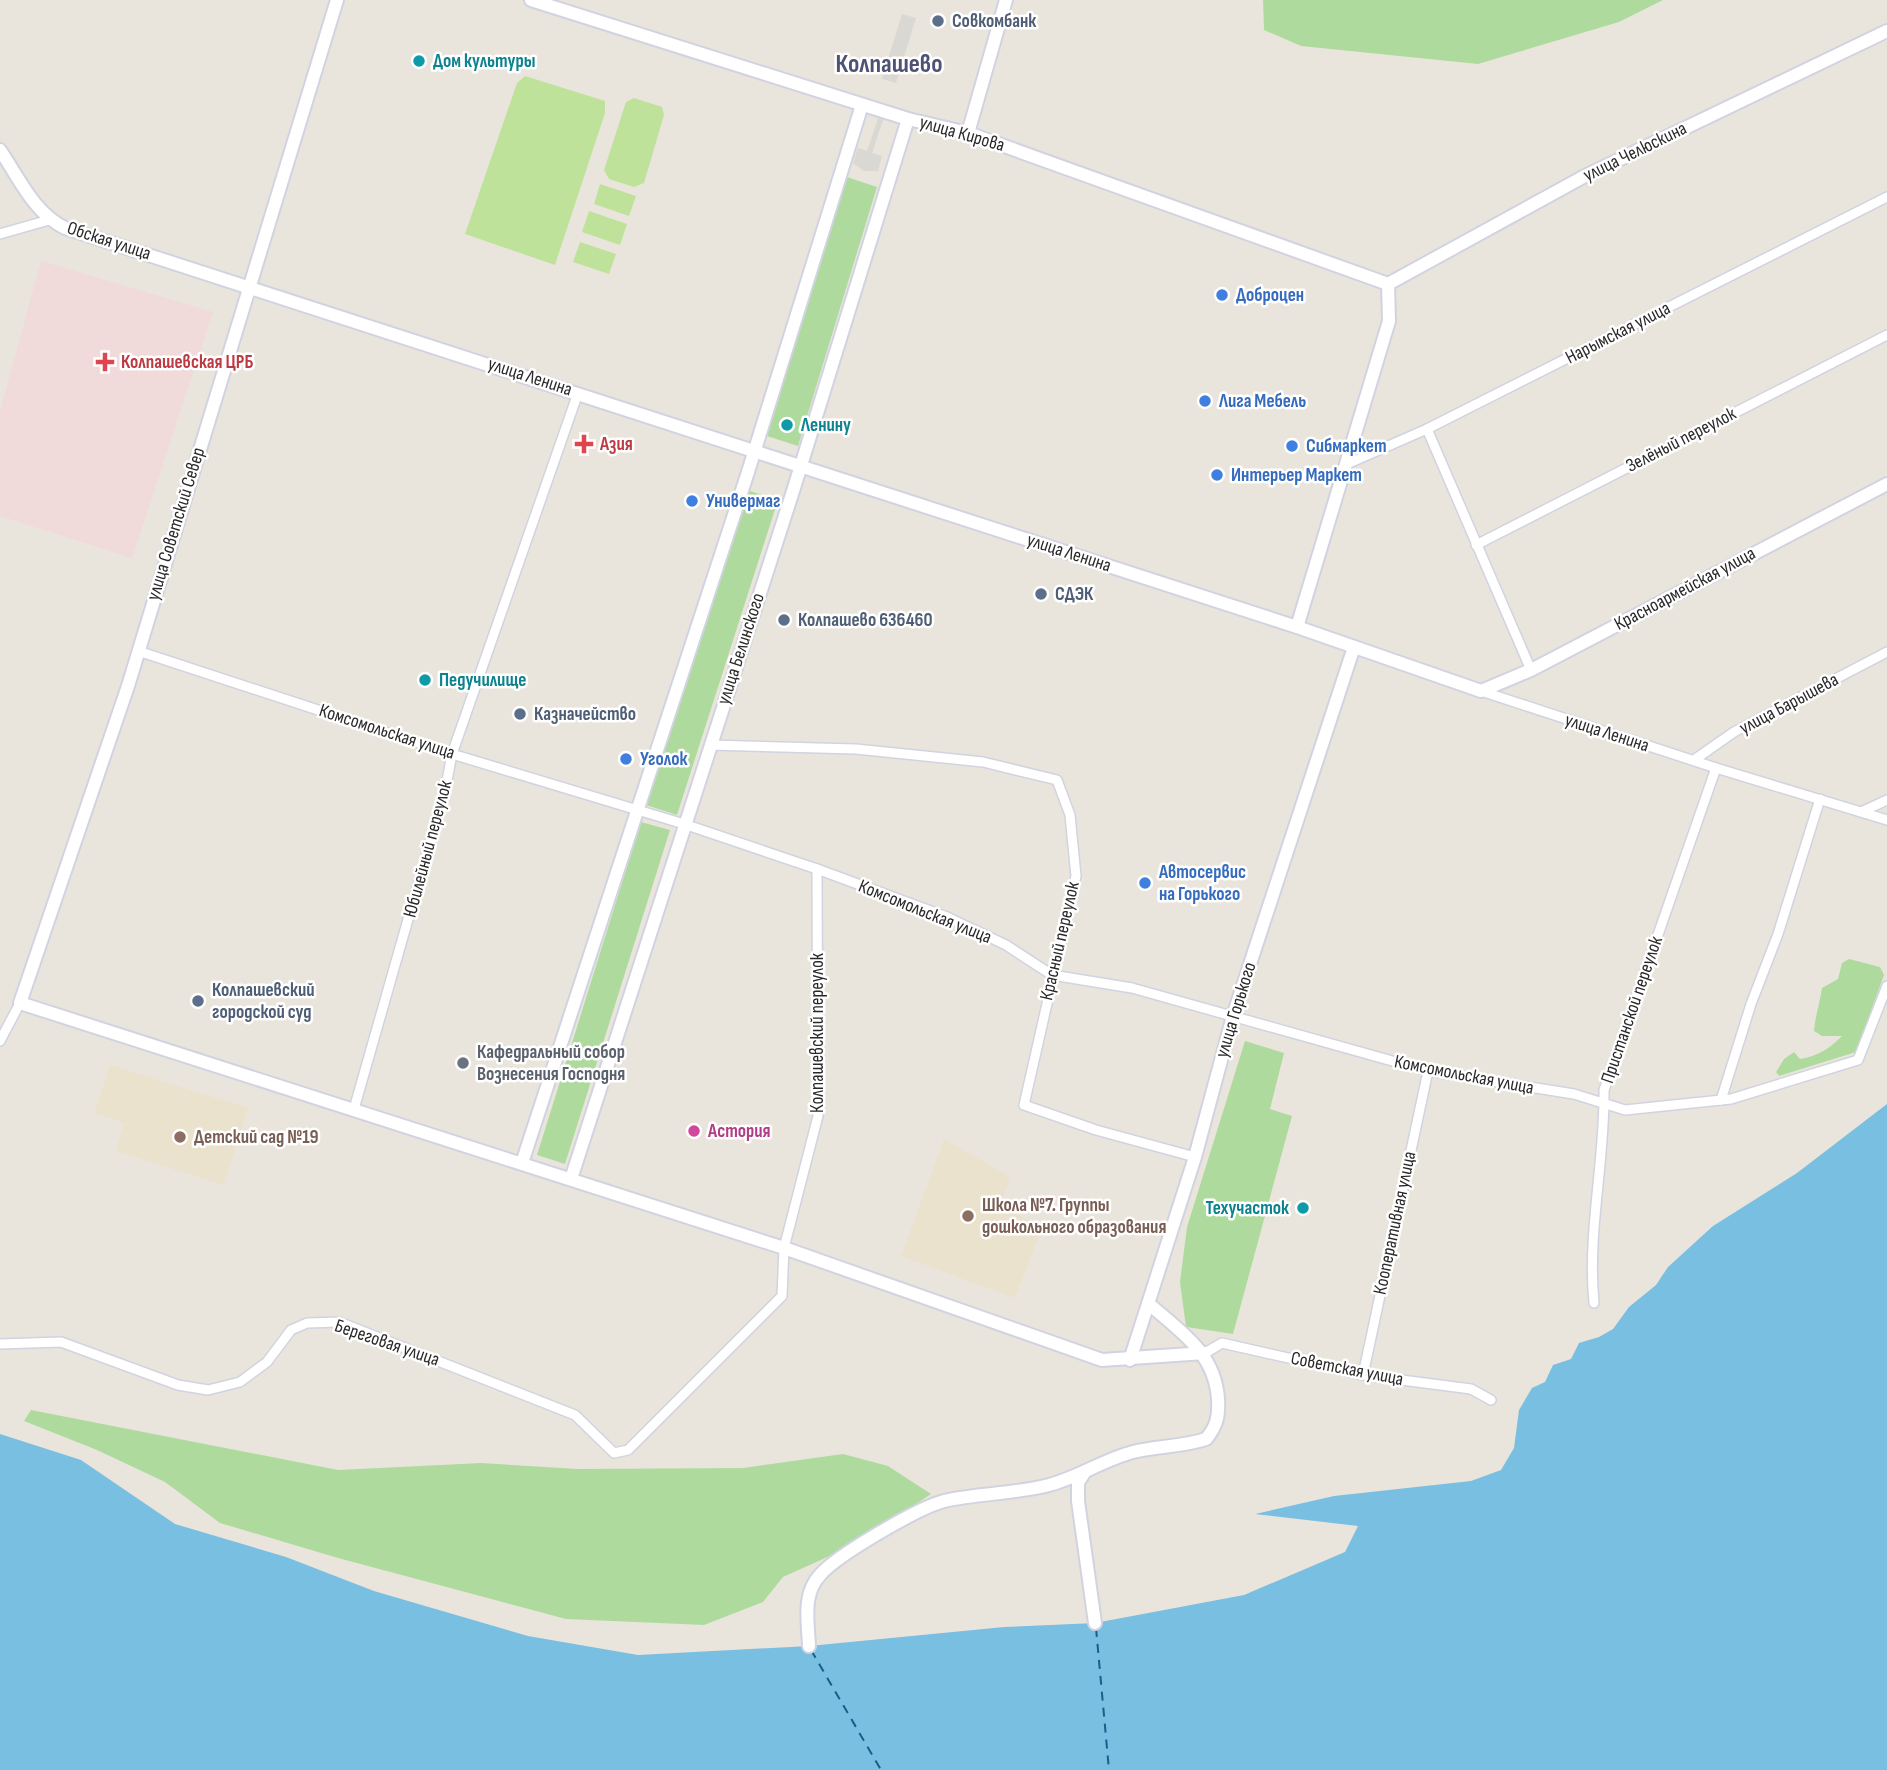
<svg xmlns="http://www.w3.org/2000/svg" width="1887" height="1770" viewBox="0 0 1887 1770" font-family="'Sofia Sans Condensed',sans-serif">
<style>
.education{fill:#eae2cd}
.medical{fill:#f0dada}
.green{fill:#aedb9d}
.pitch{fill:#bee29a}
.plaza{fill:#dad8d2}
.water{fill:#79bfe2}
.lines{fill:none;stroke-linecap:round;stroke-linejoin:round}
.ferry{stroke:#1a5d8b;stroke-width:2;stroke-dasharray:9 7;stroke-linecap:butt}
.street-casing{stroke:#d1d3e0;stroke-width:12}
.secondary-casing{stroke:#d1d3e0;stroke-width:16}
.street{stroke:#fff;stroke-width:9}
.secondary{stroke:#fff;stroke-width:12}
.service-dot{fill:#5c6f8a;stroke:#fff;stroke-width:2.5}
.culture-dot{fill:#0f9aa8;stroke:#fff;stroke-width:2.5}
.shop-dot{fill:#3f7fe0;stroke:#fff;stroke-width:2.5}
.health-dot{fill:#e0444e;stroke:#fff;stroke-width:2.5}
.worship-dot{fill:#6b7280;stroke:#fff;stroke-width:2.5}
.hotel-dot{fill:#d1479c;stroke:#fff;stroke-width:2.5}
.education-dot{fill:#8d6e63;stroke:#fff;stroke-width:2.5}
.labels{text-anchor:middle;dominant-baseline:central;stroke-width:5;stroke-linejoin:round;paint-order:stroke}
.service-label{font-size:19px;font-weight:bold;fill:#4e5e75;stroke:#fff;text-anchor:start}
.culture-label{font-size:19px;font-weight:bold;fill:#0d838f;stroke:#fff;text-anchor:start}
.street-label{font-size:19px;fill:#292929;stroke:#fff}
.shop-label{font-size:19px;font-weight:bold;fill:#366cbe;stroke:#fff;text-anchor:start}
.health-label{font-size:19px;font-weight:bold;fill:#be3a42;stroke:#fff;text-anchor:start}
.worship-label{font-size:19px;font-weight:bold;fill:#5b616d;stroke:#fff;text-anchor:start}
.hotel-label{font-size:19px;font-weight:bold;fill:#b23c85;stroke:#fff;text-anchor:start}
.education-label{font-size:19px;font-weight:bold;fill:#785e54;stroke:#fff;text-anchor:start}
.district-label{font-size:26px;font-weight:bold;fill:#4e5275;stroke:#fff}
</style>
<rect width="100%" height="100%" fill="#eae5dc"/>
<g class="education">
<polygon points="110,1065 248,1108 224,1185 116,1151 124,1123 94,1113"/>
<polygon points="944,1139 1010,1177 999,1208 1043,1225 1015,1298 901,1256"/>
</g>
<polygon class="medical" points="41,261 213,312 132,558 0,516 0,412"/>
<g class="green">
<polygon points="1263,0 1663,0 1619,22 1478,64 1301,46 1264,30"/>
<polygon points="847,177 877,187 798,446 767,436"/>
<polygon points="747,490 778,500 677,815 646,805"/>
<polygon points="641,822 670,830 565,1164 537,1155"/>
<path d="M1849,959L1880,967L1884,975L1856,1052L1779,1076L1776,1072L1784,1059L1794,1052L1800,1059C1818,1056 1829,1049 1842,1036H1822L1814,1031C1815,1016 1820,1003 1822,988L1838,979L1842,963Z"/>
<polygon points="1245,1041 1284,1053 1270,1109 1292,1116 1233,1334 1186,1327 1180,1282 1187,1227"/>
<polygon points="31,1410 338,1470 481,1463 578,1469 743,1468 843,1454 888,1466 931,1494 854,1545 783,1577 763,1602 704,1625 566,1619 338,1558 220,1523 165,1482 97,1450 24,1421"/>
</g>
<g class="pitch">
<polygon points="525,76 605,101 605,113 555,265 465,234 517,83"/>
<polygon points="634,98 662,107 664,115 644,183 634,187 609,179 604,170 626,102"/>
<polygon points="600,184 636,196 629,216 594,204"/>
<polygon points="589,211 627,224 620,245 582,232"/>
<polygon points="580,242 616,254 609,274 573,262"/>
</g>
<g class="plaza">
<polygon points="902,14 916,18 896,83 882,79"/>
<polygon points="881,110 886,111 872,153 882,156 878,171 864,171 853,163 858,148 867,151"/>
</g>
<polygon class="water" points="1887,1104 1887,1770 0,1770 0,1434 81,1460 175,1524 286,1557 374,1591 528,1636 638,1655 809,1646 1004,1627 1095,1623 1244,1595 1345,1552 1358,1526 1255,1514 1334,1496 1471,1481 1501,1470 1514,1448 1519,1410 1532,1388 1545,1382 1553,1365 1571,1359 1579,1343 1599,1337 1613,1329 1629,1307 1656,1285 1668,1267 1713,1226 1797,1173"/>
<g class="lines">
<g class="ferry">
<polyline points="1096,1628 1109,1770"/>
<polyline points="811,1650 881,1770"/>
</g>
<defs>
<g id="street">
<polyline points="0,234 49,220"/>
<polyline points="1427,429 1531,670"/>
<polyline points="1347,464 1427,429 1887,197"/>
<polyline points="1476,545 1887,335"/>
<polyline points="138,651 452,754 684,824 817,869 947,917 1006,945 1052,975 1132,988 1428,1071 1574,1094 1625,1110 1731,1099 1858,1060 1887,986"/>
<polyline points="1481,691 1716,768 1887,820"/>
<polyline points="710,745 856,749 983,762 1057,780 1070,815 1076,876 1024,1105 1096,1130 1195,1157"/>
<polyline points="1694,760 1734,732 1887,652"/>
<polyline points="1861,812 1887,800"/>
<polyline points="0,1041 20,1003"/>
<polyline points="1721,1100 1751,1004 1778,934 1820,799"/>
<polyline points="354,1109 446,786 452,754 578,393"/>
<path d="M1594,1303C1587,1232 1605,1162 1604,1090L1716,768"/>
<polyline points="0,1344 61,1342 178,1385 208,1390 240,1382 267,1362 291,1330 307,1323 339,1322 575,1415 614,1453 628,1450 782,1296 784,1248 818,1116 817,869"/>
<polyline points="1205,1353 1222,1343 1363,1375 1471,1389 1491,1400"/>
<polyline points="1363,1375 1428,1071"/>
</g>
<g id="secondary">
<polyline points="337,0 128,686 20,1003 784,1248 1102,1360 1205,1353"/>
<polyline points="531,0 908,119 968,133 1388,284"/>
<polyline points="968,133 1006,0"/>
<path d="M0,150C19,178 34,213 65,228L1297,627L1481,691L1531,670L1887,484"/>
<polyline points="1388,284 1583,177 1887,31"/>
<polyline points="1297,627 1389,321 1388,284"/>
<polyline points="522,1163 748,472 862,105"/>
<polyline points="571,1179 794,488 908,119"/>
<polyline points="1130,1360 1195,1157 1233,1016 1354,647"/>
<polyline points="1083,1475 1078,1482 1078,1501 1095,1623"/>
<path d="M809,1646C808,1622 802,1594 820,1575C837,1555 918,1508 944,1501C978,1493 1015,1494 1049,1485C1079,1477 1103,1460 1133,1452C1157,1446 1182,1447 1206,1439C1217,1426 1219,1416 1218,1399C1215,1353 1181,1332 1149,1304"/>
</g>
</defs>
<use href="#street" class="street-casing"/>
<use href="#secondary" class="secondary-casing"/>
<use href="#street" class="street"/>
<use href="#secondary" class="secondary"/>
</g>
<g class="service-dot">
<circle cx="938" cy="21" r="7"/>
<circle cx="1041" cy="594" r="7"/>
<circle cx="784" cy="620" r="7"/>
<circle cx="520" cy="714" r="7"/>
<circle cx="198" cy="1001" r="7"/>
</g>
<g class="culture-dot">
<circle cx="419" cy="61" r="7"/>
<circle cx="787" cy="425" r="7"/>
<circle cx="425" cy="680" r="7"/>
<circle cx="1303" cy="1208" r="7"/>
</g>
<g class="shop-dot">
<circle cx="1222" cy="295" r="7"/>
<circle cx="1205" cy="401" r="7"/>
<circle cx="1292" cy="446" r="7"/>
<circle cx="1217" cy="475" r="7"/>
<circle cx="692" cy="501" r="7"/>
<circle cx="626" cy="759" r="7"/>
<circle cx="1145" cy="883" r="7"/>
</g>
<g class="health-dot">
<path d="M101.5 351.5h7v7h7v7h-7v7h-7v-7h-7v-7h7z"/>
<path d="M580.5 433.5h7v7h7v7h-7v7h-7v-7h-7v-7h7z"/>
</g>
<circle class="worship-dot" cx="463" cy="1063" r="7"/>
<circle class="hotel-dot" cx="694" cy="1131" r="7"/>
<g class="education-dot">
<circle cx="180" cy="1137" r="7"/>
<circle cx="968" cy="1216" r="7"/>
</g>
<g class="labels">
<g class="service-label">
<text x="952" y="21">Совкомбанк</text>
<text x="1055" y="594">СДЭК</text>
<text x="798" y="620">Колпашево 636460</text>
<text x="534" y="714">Казначейство</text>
<text x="212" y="990">Колпашевский<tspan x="212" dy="22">городской суд</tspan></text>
</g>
<g class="culture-label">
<text x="433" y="61">Дом культуры</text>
<text x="801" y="425">Ленину</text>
<text x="439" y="680">Педучилище</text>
<text x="1289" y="1208" text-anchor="end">Техучасток</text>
</g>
<g class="street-label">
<text transform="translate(962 134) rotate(16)">улица Кирова</text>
<text transform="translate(1635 152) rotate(-26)">улица Челюскина</text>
<text transform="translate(109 241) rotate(18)">Обская улица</text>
<text transform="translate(1618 333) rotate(-27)">Нарымская улица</text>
<text transform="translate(530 377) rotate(18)">улица Ленина</text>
<text transform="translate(1681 440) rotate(-27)">Зелёный переулок</text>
<text transform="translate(176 524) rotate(-73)">улица Советский Север</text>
<text transform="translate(1069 553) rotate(18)">улица Ленина</text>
<text transform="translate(1685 589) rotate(-28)">Красноармейская улица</text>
<text transform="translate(741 649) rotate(-72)">улица Белинского</text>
<text transform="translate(1789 704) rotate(-28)">улица Барышева</text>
<text transform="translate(387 732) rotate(18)">Комсомольская улица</text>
<text transform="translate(1607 733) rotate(18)">улица Ленина</text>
<text transform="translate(428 849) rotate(-75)">Юбилейный переулок</text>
<text transform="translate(925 912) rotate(22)">Комсомольская улица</text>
<text transform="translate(1060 941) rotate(-77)">Красный переулок</text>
<text transform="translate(1236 1010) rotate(-73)">улица Горького</text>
<text transform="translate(1632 1010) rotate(-71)">Пристанской переулок</text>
<text transform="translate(817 1033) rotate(-90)">Колпашевский переулок</text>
<text transform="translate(1464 1075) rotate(11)">Комсомольская улица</text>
<text transform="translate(1395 1223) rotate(-78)">Кооперативная улица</text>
<text transform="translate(387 1343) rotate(19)">Береговая улица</text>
<text transform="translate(1347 1369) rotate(11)">Советская улица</text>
</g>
<g class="shop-label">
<text x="1236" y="295">Доброцен</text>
<text x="1219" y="401">Лига Мебель</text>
<text x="1306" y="446">Сибмаркет</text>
<text x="1231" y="475">Интерьер Маркет</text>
<text x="706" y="501">Универмаг</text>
<text x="640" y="759">Уголок</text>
<text x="1159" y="872">Автосервис<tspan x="1159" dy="22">на Горького</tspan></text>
</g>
<g class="health-label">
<text x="121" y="362">Колпашевская ЦРБ</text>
<text x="600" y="444">Азия</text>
</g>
<g class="worship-label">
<text x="477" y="1052">Кафедральный собор<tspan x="477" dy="22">Вознесения Господня</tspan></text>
</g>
<g class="hotel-label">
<text x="708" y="1131">Астория</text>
</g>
<g class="education-label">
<text x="194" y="1137">Детский сад №19</text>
<text x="982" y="1205">Школа №7. Группы<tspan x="982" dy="22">дошкольного образования</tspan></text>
</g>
<g class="district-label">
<text x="889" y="64">Колпашево</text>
</g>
</g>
</svg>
